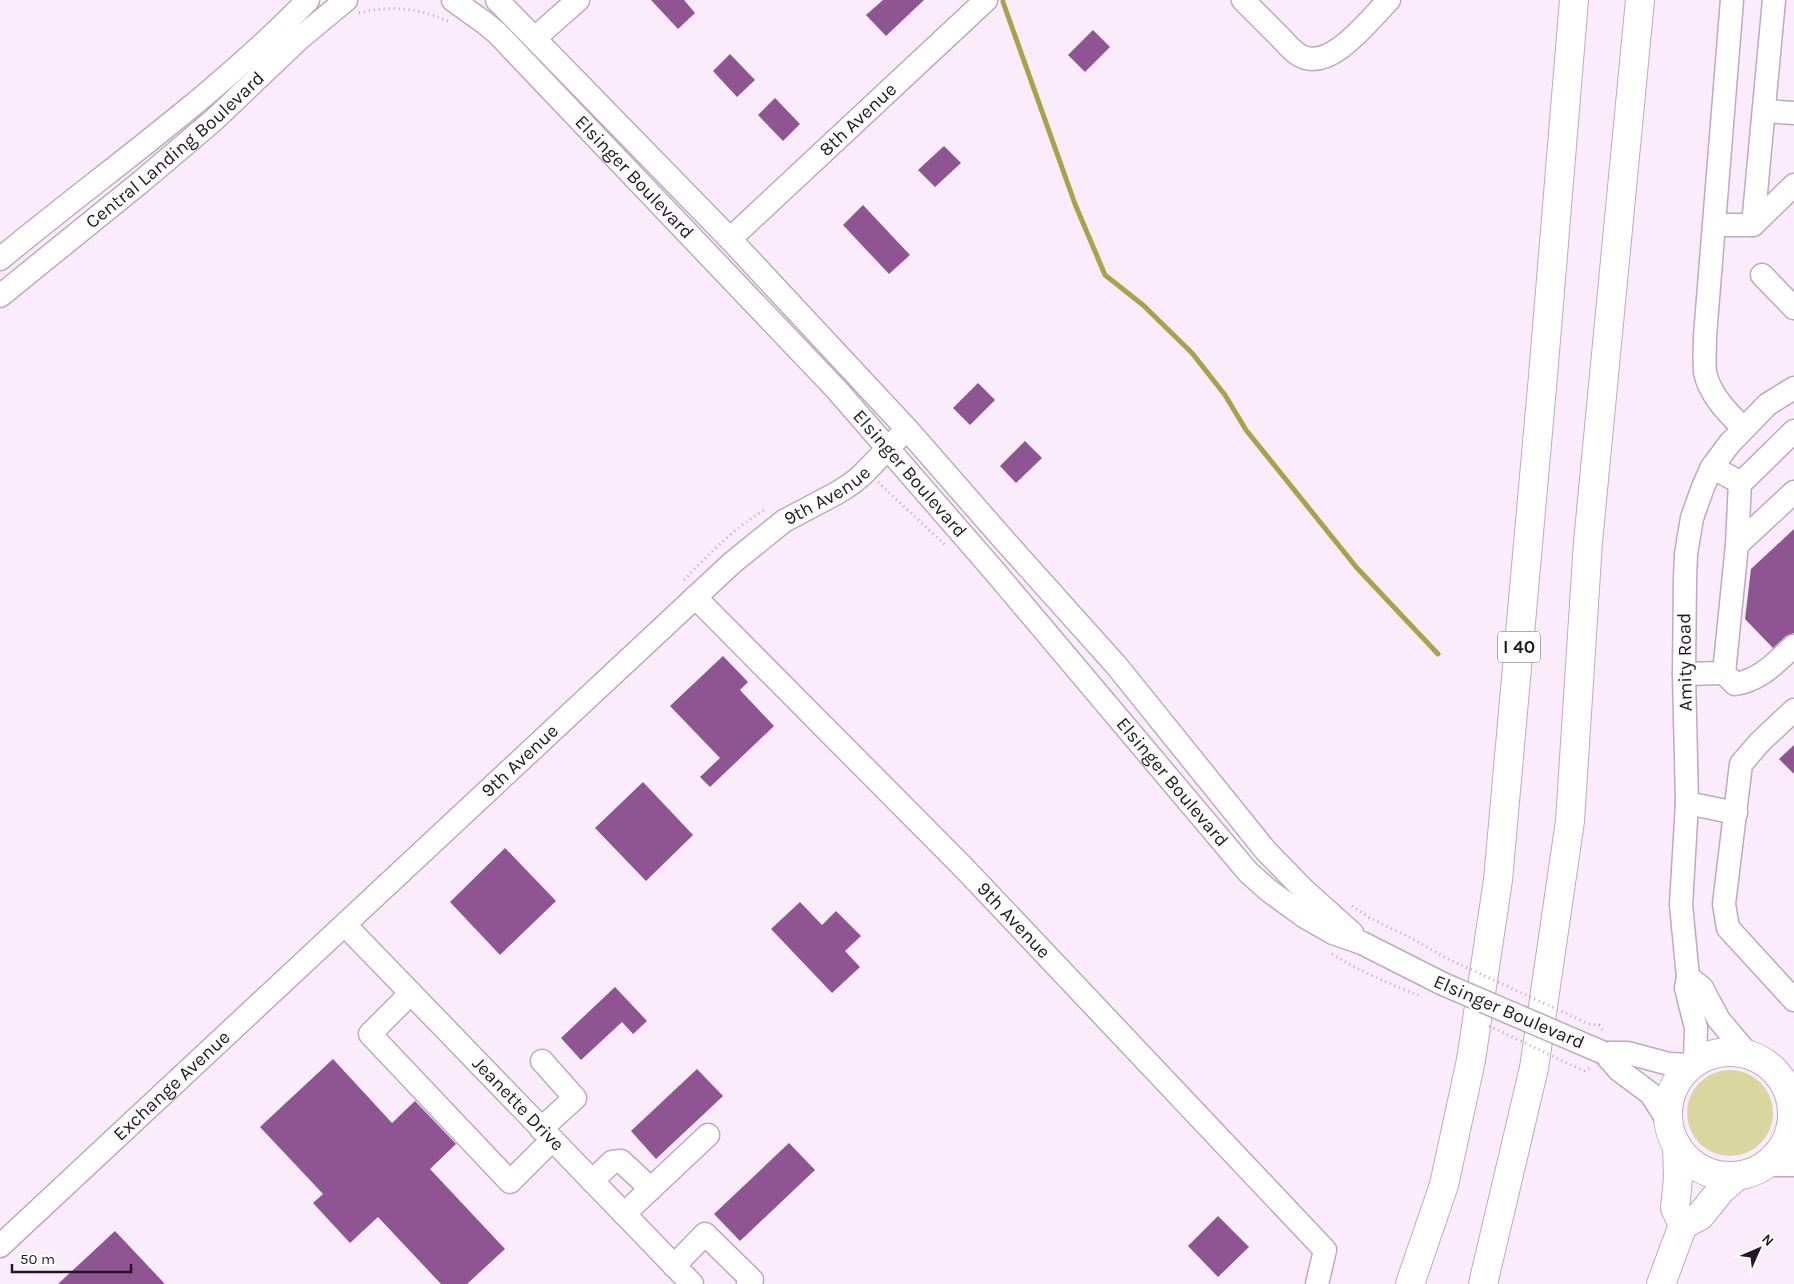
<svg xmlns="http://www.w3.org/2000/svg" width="1794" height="1284" viewBox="0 0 1794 1284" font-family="Karla,sans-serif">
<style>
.green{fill:#d9d6a0}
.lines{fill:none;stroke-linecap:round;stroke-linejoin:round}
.stream{stroke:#a9a348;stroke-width:5}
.building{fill:#8e5592}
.minor-casing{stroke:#c0a8c2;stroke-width:25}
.major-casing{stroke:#c0a8c2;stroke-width:30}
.highway-casing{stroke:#c0a8c2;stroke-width:30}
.path{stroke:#b8abb9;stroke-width:3;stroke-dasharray:1 4;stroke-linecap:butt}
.minor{stroke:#fff;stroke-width:22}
.major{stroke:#fff;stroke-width:28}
.highway{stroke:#fff;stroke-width:28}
.minor-bridge-casing{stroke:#c0a8c2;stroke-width:25;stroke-linecap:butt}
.path-bridge{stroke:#b8abb9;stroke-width:3;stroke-dasharray:1 4;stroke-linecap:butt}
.minor-bridge{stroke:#fff;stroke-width:22}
.labels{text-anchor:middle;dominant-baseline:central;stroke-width:5;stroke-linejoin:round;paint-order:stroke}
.shield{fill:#fff;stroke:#645d64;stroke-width:1}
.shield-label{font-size:18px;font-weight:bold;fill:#211821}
.street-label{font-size:19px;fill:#211821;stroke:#fff}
</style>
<rect width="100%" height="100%" fill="#fbecfc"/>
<circle class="green" cx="1730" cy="1113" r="43"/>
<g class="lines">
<polyline class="stream" points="1003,2 1075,204 1105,275 1143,305 1192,353 1225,395 1246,430 1357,568 1438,654"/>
</g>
<g class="building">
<polygon points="651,0 684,0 695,13 678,29"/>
<polygon points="883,0 924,0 886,36 866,15"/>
<polygon points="1093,30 1110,47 1085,72 1068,55"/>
<polygon points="730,54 755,80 737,97 713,71"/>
<polygon points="775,98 800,124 783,141 758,115"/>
<polygon points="944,146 961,163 935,187 918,170"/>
<polygon points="863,205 910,255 889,274 843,225"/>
<polygon points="978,383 995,400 970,425 953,408"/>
<polygon points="1025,441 1042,458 1016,483 1000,466"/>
<polygon points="1794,529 1794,633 1786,636 1773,648 1745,619 1751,569"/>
<polygon points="723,656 748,682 740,690 774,726 710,787 700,777 720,758 670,706"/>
<polygon points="1794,745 1794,774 1779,759"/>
<polygon points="643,782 693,835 646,881 595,828"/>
<polygon points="505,848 556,901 500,955 450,902"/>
<polygon points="800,902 822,925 836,911 861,936 845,951 860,967 832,993 771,929"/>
<polygon points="615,987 647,1021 633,1034 622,1022 581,1060 561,1038"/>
<polygon points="333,1059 392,1123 415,1101 456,1144 430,1169 505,1249 467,1284 441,1284 378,1217 350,1243 313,1203 323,1194 260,1127"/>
<polygon points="697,1069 723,1096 656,1159 631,1131"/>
<polygon points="789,1143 815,1170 740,1241 714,1214"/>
<polygon points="1218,1216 1249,1247 1218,1277 1188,1246"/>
<polygon points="115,1231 165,1284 58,1284"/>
</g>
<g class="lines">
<defs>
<g id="minor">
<path id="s1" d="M453,0L485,23L497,33L837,390L996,573L1248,872L1268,890L1305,917L1333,933L1362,943L1443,984"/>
<polyline points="497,0 730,239 907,429 1004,540 1116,665 1266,851 1304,890 1352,933"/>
<path d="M1243,0C1255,12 1267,24 1279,36C1285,42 1291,50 1299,55C1329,74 1370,19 1389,0"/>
<path d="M1732,0L1705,336C1705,347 1704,360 1705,372C1709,394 1728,413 1743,428"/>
<polyline points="535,38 578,0"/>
<polyline points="1764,111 1794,113"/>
<polyline points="1714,225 1753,225 1794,185"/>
<polyline points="1753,225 1774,0"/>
<path id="s2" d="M730,239L986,0"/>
<path d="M0,259C104,173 214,97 308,0"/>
<polyline points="1762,275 1794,308"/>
<path id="s3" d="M0,296L142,181L215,119L299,39L346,0"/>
<polyline points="1712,467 1741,483 1794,431"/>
<path d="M1794,492L1737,545L1724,673L1735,684C1761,680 1776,662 1794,646"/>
<polyline points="1737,545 1740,482"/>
<path id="s4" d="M695,597L965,869L1325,1250L1317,1284"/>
<polyline points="1684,674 1724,673"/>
<polyline points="1794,710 1760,742 1741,764 1724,904 1728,928 1794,1000"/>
<polyline points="1687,803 1736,813"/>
<path id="s5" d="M345,925L692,1284"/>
<polyline points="1688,977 1702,988 1719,1020 1747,1053"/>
<polyline points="411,993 370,1034 510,1182 552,1140"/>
<polyline points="1604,1053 1619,1070 1651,1094 1668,1121"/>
<polyline points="1604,1053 1628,1053 1669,1064 1689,1065"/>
<polyline points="1695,1060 1696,1028 1686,988 1688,977 1681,905 1687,803 1684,674 1685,580 1686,554 1692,518 1703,487 1712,467 1730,443 1768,404 1794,388"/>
<polyline points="1793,1109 1794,1109"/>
<polyline points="541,1129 575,1098 542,1061"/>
<polyline points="1766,1165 1794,1165"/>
<polyline points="592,1181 612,1162 621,1161 651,1189"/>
<polyline points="624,1214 708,1135"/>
<path id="s6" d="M0,1246L732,563L784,521L837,493L851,484L861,476L898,438"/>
<polyline points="674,1266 705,1234 752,1280 748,1284"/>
</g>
<g id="major">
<circle cx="1730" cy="1114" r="62"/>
<polyline points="1677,1146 1678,1178 1675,1208 1683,1225"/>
<polyline points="1661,1284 1683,1225 1700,1216 1721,1190 1737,1176"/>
</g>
<g id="highway">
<polyline points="1410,1284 1444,1185 1471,1060 1498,880 1543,376 1574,0"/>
<polyline points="1483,1284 1534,1068 1570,821 1588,542 1640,0"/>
</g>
</defs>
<use href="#minor" class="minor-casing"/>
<use href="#major" class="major-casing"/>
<use href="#highway" class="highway-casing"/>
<g class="path">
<path d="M359,13C390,5 419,8 448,21"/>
<polyline points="878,482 945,545"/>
<path d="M684,580C709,554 735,527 766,509"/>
<polyline points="1352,906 1370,918 1411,938 1448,959"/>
<path d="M1332,954C1360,971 1390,985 1421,996"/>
<polyline points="1589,1024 1599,1025 1604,1032"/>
<polyline points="1584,1071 1592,1067"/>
</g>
<use href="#minor" class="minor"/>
<use href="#major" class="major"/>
<use href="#highway" class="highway"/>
<defs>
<polyline id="minor-bridge" points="1443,984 1604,1053"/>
</defs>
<use href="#minor-bridge" class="minor-bridge-casing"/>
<g class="path-bridge">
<polyline points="1448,959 1589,1024"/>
<polyline points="1489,1026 1584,1071"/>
</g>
<use href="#minor-bridge" class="minor-bridge"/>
</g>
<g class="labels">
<rect class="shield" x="1498" y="631.5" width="42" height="31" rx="4"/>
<g class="shield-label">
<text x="1519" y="647">I 40</text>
</g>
<g class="street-label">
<text stroke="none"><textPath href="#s2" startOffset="175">8th Avenue</textPath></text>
<text stroke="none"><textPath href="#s3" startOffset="228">Central Landing Boulevard</textPath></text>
<text stroke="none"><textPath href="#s1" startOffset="254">Elsinger Boulevard</textPath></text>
<text stroke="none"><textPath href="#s1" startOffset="659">Elsinger Boulevard</textPath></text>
<text stroke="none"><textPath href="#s6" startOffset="1118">9th Avenue</textPath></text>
<text transform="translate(1685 662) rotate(-91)">Amity Road</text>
<text stroke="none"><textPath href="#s6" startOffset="711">9th Avenue</textPath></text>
<text stroke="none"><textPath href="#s1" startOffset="1064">Elsinger Boulevard</textPath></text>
<text stroke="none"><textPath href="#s4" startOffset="454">9th Avenue</textPath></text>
<text transform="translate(1509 1012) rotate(23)">Elsinger Boulevard</text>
<text stroke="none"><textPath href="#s6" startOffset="235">Exchange Avenue</textPath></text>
<text stroke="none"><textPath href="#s5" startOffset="249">Jeanette Drive</textPath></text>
</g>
</g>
<g transform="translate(1759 1249) rotate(45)" stroke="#ffffff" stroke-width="4" paint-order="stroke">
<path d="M0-4L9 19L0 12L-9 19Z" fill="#211821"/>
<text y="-8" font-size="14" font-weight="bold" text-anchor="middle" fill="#211821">N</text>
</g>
<path d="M12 1264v8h119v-8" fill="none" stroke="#211821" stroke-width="2.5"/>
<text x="20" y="1264" font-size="15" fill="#211821" stroke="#ffffff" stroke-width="4" paint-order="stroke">50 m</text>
</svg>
